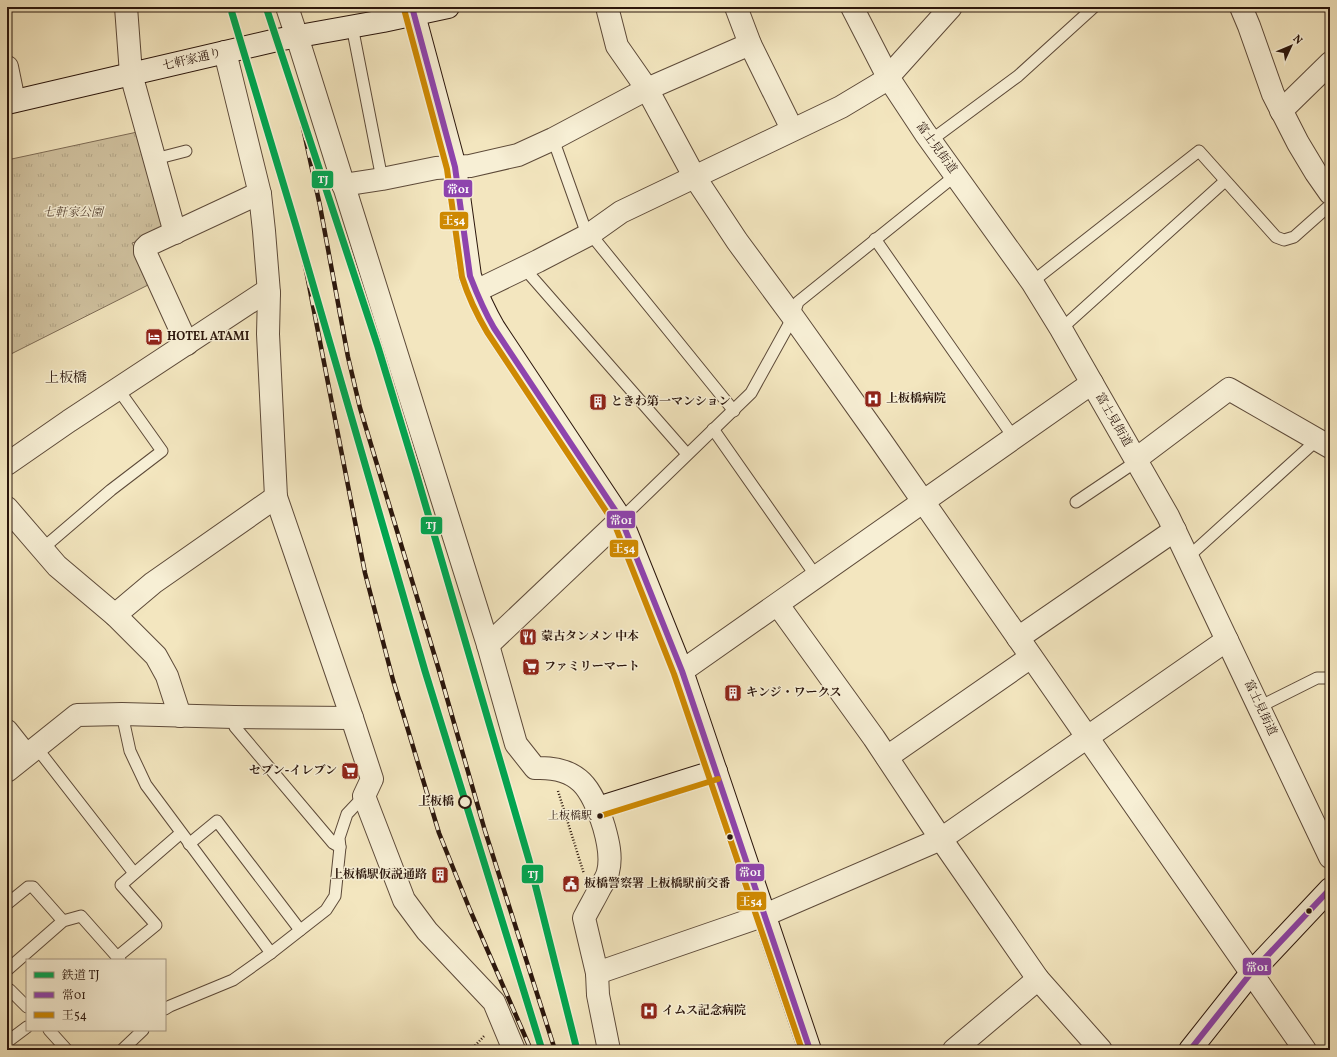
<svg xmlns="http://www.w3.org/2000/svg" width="1337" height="1057" viewBox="0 0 1337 1057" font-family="Vollkorn,'Noto Serif JP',serif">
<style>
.grass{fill:url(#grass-tufts);stroke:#7e6c56}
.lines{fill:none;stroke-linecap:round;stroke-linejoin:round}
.lane-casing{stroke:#5d4a39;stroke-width:13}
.street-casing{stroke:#5d4a39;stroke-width:24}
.secondary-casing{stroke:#2b160c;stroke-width:24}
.path{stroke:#2b160c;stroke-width:2.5;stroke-dasharray:1 2;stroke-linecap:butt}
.lane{stroke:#f7efd5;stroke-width:11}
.street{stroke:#f7efd5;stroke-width:22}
.secondary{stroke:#f7efd5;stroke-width:22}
.rail-casing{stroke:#2b160c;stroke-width:4.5}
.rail{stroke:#f7efd5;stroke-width:3;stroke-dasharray:9;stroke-linecap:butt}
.bus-1-casing{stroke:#f7efd5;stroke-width:9}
.bus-2-casing{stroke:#f7efd5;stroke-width:9}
.bus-1{stroke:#8e44ad;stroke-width:6}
.bus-2{stroke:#ce8902;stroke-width:6}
.rail-1-casing{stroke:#f7efd5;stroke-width:10}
.rail-1{stroke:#00a651;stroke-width:7}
.stop-dot{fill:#f7efd5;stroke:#2b160c;stroke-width:2}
.bus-dot{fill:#2b160c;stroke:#f7efd5;stroke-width:1.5}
.labels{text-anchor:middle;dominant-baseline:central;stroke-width:3;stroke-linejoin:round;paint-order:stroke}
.bus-label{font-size:11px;fill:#2b160c;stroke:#f7efd5;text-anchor:end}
.street-label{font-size:12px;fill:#2b160c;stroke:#f7efd5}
.park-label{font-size:12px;font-style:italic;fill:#5d4a39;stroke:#f7efd5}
.poi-label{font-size:12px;font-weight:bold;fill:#2b160c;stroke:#f7efd5;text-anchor:start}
.stop-label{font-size:12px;font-weight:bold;fill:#2b160c;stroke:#f7efd5;text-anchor:end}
.quarter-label{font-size:14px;fill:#2b160c;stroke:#f7efd5}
.line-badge{stroke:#f7efd5;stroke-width:1.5}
.badge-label{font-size:11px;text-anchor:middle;font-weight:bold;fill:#fff}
</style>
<defs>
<pattern id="grass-tufts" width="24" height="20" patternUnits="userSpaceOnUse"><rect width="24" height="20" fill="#d1c3a1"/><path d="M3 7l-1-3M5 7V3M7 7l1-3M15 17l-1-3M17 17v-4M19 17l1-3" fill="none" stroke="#b4a789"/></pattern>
</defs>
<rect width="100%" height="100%" fill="#f3e6bf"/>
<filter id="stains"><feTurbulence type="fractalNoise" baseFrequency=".005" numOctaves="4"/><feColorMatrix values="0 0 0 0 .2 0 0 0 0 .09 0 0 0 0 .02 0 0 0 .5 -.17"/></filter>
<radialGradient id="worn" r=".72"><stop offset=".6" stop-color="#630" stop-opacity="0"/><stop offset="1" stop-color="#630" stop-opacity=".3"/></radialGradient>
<polygon class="grass" points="142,131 171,231 132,243 152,283 7,356 7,160"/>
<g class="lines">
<defs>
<g id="lane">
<polyline points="352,26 382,179"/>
<polyline points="553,139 584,226 734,411"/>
<polyline points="930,141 1018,76 1094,7"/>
<polyline points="155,159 186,151"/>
<polyline points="875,239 1014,438"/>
<polyline points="524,268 687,454"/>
<polyline points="1032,282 1199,151 1276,237 1284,240 1294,237 1330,205"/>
<polyline points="1061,329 1225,181"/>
<polyline points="713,429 816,576"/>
<polyline points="1076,502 1137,461"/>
<polyline points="621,519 751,393 793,317 798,302 956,175"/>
<polyline points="42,549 111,490 162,451 118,389"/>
<polyline points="1188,557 1317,440"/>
<polyline points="1259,707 1317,678 1330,678"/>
<polyline points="122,714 130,751 146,785 271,953"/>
<polyline points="234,717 235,727 333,843 340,847"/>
<polyline points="36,747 134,873"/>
<polyline points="189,844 217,821 300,930"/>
<polyline points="7,904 28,887 33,887 63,921"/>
<polyline points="117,957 156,925 121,885 181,833"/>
<polyline points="7,970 63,921 81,916 120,960"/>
<polyline points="7,989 10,990 27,1007"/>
<polyline points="165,1009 170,1006 233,980 271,953 326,910 335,896 340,847 339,838 347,814 364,796"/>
<polyline points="49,1030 67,1050"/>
<polyline points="7,1042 27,1027"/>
<polyline points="122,1050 143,1030"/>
</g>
<g id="street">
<polyline points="126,7 131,74 175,233"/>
<path d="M287,7L301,49L488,645L516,744L535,768C579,766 592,788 604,827C608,841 612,857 608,872C607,877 603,883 600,888C595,898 589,908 584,918L597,973L598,995L609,1050"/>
<polyline points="607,7 617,46 647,89 694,176 737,241 793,317 879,438 1305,1050"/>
<polyline points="736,7 750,44 792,129"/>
<polyline points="852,7 888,77 925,133 1032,282 1061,329 1168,516 1330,857"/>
<polyline points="1241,7 1249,26 1273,94 1298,143 1316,173 1330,193"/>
<polyline points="225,52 260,194 264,231 269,293 268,334 276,497 352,718 372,779 364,796 404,900 427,931 494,1002 514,1050"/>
<polyline points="7,67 14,101"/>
<polyline points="1281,111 1330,63"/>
<polyline points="343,185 382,179 436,168 470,166 518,155 553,139 647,89 750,44"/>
<polyline points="476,291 538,261 590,234 621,212 841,107 881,83 888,77 951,7"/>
<polyline points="187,344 145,252 145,248 148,245 251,197 260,194"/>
<polyline points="1136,459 1229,389 1330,447"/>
<polyline points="7,464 69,421 262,294 269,293"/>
<polyline points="7,508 57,566 115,615 156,656 167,676 180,716"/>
<polyline points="778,605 874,738 941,839 1038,979 1101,1050"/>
<polyline points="115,615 153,583 276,497"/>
<polyline points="1018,638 1175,530"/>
<polyline points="488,645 621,519"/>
<polyline points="682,671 1092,383"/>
<polyline points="7,731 26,755"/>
<polyline points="887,757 1031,657"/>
<polyline points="7,771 77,715 122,714 234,717 352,718"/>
<polyline points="597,973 765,915 941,839 1227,640"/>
<polyline points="954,1050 1038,979"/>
</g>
<g id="secondary">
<path d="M412,7L455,167L470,276C477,295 484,311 494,328L621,519L682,671L810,1050"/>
<polyline points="7,103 277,40 383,21 448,7"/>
<polyline points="598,808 716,771"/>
<polyline points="1190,1050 1251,973 1330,889"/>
</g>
</defs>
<use href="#lane" class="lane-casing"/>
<use href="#street" class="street-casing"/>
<use href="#secondary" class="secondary-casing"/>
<g class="path">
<polyline points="558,791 584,874"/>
<polyline points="471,1050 485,1035"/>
</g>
<use href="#lane" class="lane"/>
<use href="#street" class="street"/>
<use href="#secondary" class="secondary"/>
<defs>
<g id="rail">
<polyline points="290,79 302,123 320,206 348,357 360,408 438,667 485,831 555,1050"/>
<polyline points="296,226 307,275 365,573 393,680 439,833 470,910 531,1050"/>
</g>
</defs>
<use href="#rail" class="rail-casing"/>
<use href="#rail" class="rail"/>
<defs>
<g id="bus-1">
<path d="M412,7L455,167L470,276C477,294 484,311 494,328L621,519L682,671L810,1050"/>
<polyline points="1190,1050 1251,973 1330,889"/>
</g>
<g id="bus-2">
<path d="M404,9L447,169L462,277C468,296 477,315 487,332L614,523L674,674L802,1050"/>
<polyline points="600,816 718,779"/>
</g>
</defs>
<use href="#bus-1" class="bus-1-casing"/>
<use href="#bus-2" class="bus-2-casing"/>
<use href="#bus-1" class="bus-1"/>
<use href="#bus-2" class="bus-2"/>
<defs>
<g id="rail-1">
<polyline points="266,7 378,347 417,476 529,860 577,1050"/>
<polyline points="232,13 296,226 425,671 542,1050"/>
</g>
</defs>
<use href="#rail-1" class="rail-1-casing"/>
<use href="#rail-1" class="rail-1"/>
</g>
<defs>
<symbol id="hotel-square" viewBox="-11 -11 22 22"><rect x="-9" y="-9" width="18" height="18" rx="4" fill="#8f2418" stroke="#f7efd5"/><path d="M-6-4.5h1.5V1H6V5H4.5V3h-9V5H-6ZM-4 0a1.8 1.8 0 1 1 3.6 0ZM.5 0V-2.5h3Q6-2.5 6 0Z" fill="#fff"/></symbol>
<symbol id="hospital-square" viewBox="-11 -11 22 22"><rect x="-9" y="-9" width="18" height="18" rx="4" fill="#8f2418" stroke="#f7efd5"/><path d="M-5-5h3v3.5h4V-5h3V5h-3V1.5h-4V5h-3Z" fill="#fff"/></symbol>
<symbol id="building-square" viewBox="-11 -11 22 22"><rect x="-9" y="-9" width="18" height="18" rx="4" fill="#8f2418" stroke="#f7efd5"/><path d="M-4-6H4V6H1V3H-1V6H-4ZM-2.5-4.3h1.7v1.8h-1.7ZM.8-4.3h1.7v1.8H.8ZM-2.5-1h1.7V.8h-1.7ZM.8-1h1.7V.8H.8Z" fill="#fff"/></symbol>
<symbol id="restaurant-square" viewBox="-11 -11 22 22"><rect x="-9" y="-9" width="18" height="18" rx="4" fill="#8f2418" stroke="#f7efd5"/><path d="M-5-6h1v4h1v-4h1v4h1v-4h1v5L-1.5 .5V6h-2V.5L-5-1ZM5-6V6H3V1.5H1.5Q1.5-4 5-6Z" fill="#fff"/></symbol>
<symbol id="supermarket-square" viewBox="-11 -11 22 22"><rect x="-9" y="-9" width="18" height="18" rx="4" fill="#8f2418" stroke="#f7efd5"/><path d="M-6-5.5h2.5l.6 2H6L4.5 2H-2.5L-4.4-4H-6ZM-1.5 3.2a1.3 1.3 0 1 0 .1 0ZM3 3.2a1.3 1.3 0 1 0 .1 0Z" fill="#fff"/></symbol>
<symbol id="civic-square" viewBox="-11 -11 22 22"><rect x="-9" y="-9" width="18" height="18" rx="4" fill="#8f2418" stroke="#f7efd5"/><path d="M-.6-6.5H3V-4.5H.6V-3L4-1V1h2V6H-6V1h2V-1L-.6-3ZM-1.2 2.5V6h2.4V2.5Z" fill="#fff"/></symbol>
</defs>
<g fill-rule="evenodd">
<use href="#hotel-square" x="144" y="327" width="20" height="20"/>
<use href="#hospital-square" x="863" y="389" width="20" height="20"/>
<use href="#building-square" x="588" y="392" width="20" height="20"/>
<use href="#restaurant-square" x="518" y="627" width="20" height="20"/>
<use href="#supermarket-square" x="521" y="657" width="20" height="20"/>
<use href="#building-square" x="723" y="683" width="20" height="20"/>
<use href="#supermarket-square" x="340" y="761" width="20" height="20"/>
<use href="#building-square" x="430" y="865" width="20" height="20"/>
<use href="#civic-square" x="561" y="874" width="20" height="20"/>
<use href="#hospital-square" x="639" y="1001" width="20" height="20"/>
</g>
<circle class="stop-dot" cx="465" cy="802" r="6"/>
<g class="bus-dot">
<circle cx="600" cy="816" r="3.5"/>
<circle cx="730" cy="837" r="3.5"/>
<circle cx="1309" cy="911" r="3.5"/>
</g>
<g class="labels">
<g class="bus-label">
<text x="592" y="816">上板橋駅</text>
</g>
<g class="street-label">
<text transform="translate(192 60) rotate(-13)">七軒家通り</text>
<text transform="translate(936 148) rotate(54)">富士見街道</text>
<text transform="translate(1113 420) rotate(60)">富士見街道</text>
<text transform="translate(1260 708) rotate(65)">富士見街道</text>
</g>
<g class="park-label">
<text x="73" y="213">七軒家公園</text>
</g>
<g class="poi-label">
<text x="167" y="337">HOTEL ATAMI</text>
<text x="886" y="399">上板橋病院</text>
<text x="611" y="402">ときわ第一マンション</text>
<text x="541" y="637">蒙古タンメン 中本</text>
<text x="544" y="667">ファミリーマート</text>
<text x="746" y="693">キンジ・ワークス</text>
<text x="337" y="771" text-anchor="end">セブン-イレブン</text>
<text x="427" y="875" text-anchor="end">上板橋駅仮説通路</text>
<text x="584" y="884">板橋警察署 上板橋駅前交番</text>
<text x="662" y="1011">イムス記念病院</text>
</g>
<g class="stop-label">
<text x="454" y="802">上板橋</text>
</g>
<g class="quarter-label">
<text x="66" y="378">上板橋</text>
</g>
</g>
<g class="line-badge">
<rect x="311" y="170" width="23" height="19" rx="4" fill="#00a651"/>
<rect x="443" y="179" width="30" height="19" rx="4" fill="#8e44ad"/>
<rect x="439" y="211" width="30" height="19" rx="4" fill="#ce8902"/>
<rect x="606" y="510" width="30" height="19" rx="4" fill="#8e44ad"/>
<rect x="420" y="516" width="23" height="19" rx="4" fill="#00a651"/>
<rect x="609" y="539" width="30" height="19" rx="4" fill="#ce8902"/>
<rect x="735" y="863" width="30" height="19" rx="4" fill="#8e44ad"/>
<rect x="521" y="864" width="23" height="20" rx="4" fill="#00a651"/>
<rect x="736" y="891" width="31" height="20" rx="4" fill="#ce8902"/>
<rect x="1242" y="957" width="30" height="19" rx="4" fill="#8e44ad"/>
</g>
<g class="badge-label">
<text x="323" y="183">TJ</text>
<text x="458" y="193">常01</text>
<text x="454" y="224">王54</text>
<text x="621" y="524">常01</text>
<text x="431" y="529">TJ</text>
<text x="624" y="552">王54</text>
<text x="750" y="876">常01</text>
<text x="533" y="878">TJ</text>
<text x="751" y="905">王54</text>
<text x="1257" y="971">常01</text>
</g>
<rect width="1337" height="1057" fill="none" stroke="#f3e6bf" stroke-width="24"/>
<rect x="8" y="8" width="1321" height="1041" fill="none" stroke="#2b160c" stroke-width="2"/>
<rect x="12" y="12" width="1313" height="1033" fill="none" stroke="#2b160c"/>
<rect x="26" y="959" width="140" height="72" fill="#f7efd5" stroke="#a59885"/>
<rect x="34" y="972" width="20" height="6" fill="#00a651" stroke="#a59885"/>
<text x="62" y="979" font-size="12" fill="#2b160c">鉄道 TJ</text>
<rect x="34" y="992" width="20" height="6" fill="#8e44ad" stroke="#a59885"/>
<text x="62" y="999" font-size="12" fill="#2b160c">常01</text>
<rect x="34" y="1012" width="20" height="6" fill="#ce8902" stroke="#a59885"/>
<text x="62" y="1019" font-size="12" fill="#2b160c">王54</text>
<g transform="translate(1291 46) rotate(46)" stroke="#f7efd5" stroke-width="3" paint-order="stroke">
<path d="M0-3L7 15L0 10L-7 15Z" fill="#2b160c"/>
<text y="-6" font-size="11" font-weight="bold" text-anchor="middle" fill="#2b160c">N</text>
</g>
<rect width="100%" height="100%" filter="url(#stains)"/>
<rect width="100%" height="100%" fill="url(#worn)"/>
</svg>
